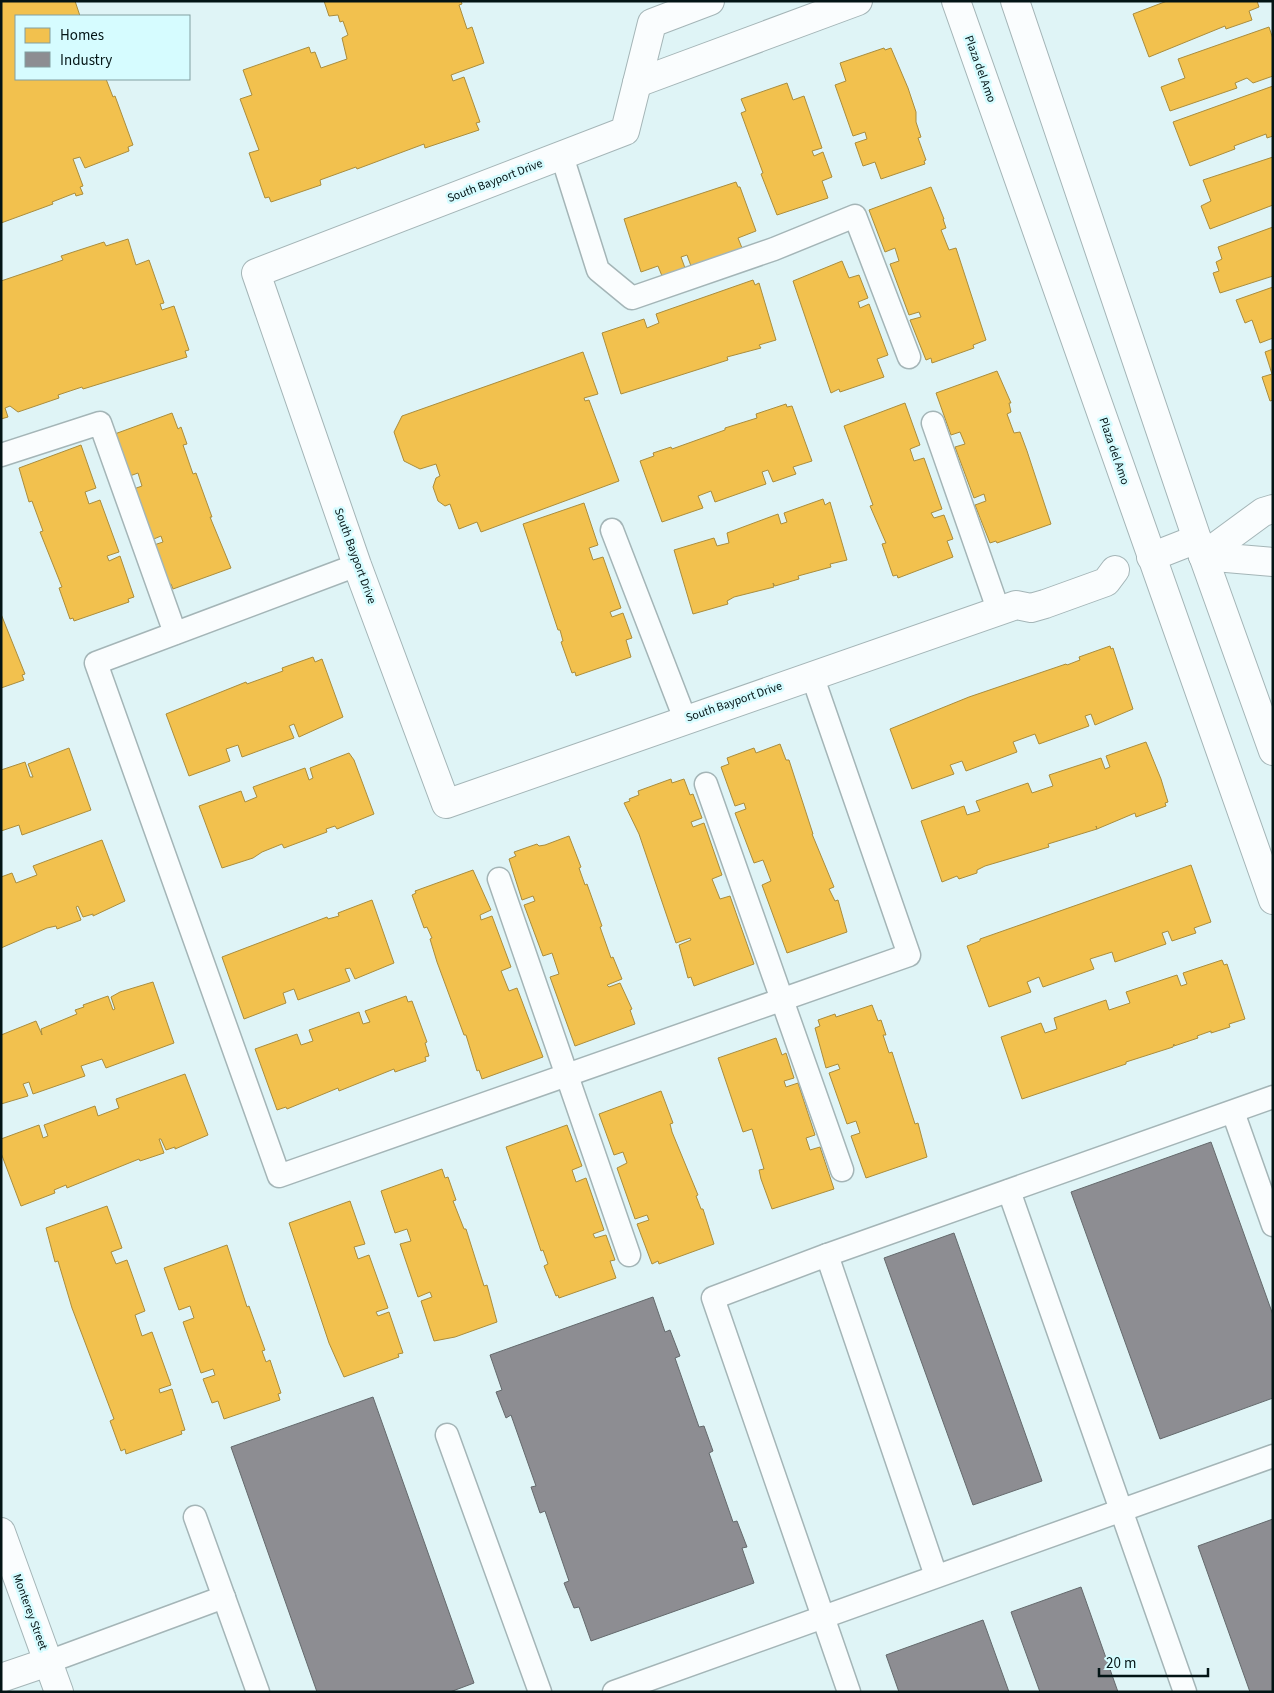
<svg xmlns="http://www.w3.org/2000/svg" width="1274" height="1693" viewBox="0 0 1274 1693" font-family="'Source Sans 3',sans-serif">
<style>
.homes{fill:#f2c14e;stroke:#aa8d3d}
.industry{fill:#8d8d92;stroke:#64696c}
.lines{fill:none;stroke-linecap:round;stroke-linejoin:round}
.lane-casing{stroke:#a4b5b7;stroke-width:25}
.street-casing{stroke:#a4b5b7;stroke-width:30}
.secondary-casing{stroke:#a4b5b7;stroke-width:30}
.lane{stroke:#fafdfe;stroke-width:22}
.street{stroke:#fafdfe;stroke-width:28}
.secondary{stroke:#fafdfe;stroke-width:28}
.labels{text-anchor:middle;dominant-baseline:central;stroke-width:5;stroke-linejoin:round;paint-order:stroke}
.street-label{font-size:12px;fill:#031415;stroke:#d6fcff}
</style>
<rect width="100%" height="100%" fill="#dff4f6"/>
<g class="homes">
<polygon points="1,1 75,1 80,16 16,16 16,79 106,79 113,97 115,96 133,145 128,147 129,151 85,168 80,157 73,159 83,186 80,187 83,194 76,196 75,193 52,202 53,204 1,223"/>
<polygon points="324,1 461,1 462,4 459,5 467,29 472,27 484,63 451,75 453,81 464,77 480,122 476,123 479,130 425,148 424,144 357,169 356,167 320,180 321,185 271,202 269,197 265,198 249,153 259,150 240,99 252,95 243,70 309,47 311,53 315,52 321,68 347,59 342,38 348,35 343,21 340,22 338,15 329,16"/>
<polygon points="1167,1 1257,1 1259,7 1249,11 1252,20 1226,29 1225,26 1149,57 1133,14"/>
<polygon points="1269,27 1273,39 1273,76 1253,83 1247,78 1235,83 1237,88 1170,111 1161,87 1185,78 1178,59"/>
<polygon points="884,48 885,50 891,48 908,88 916,112 916,122 921,137 918,138 926,160 924,161 925,164 881,179 875,162 863,166 855,143 867,139 865,132 853,136 835,85 846,81 840,63"/>
<polygon points="787,83 793,100 804,96 822,148 812,151 814,156 823,152 832,177 822,181 828,198 777,215 761,174 763,173 741,113 746,111 741,99"/>
<polygon points="1273,86 1273,136 1267,138 1266,134 1234,146 1235,149 1190,166 1173,122"/>
<polygon points="1273,157 1273,205 1210,229 1201,206 1211,201 1203,180"/>
<polygon points="736,182 738,187 740,187 756,231 738,238 742,248 691,266 687,255 681,257 685,268 662,276 658,266 641,272 624,219"/>
<polygon points="931,187 944,219 943,219 946,228 941,230 949,250 956,248 986,340 973,345 974,348 932,363 931,358 926,360 910,320 921,317 919,312 909,315 890,264 899,261 895,248 885,252 869,210"/>
<polygon points="1273,227 1273,276 1220,293 1213,273 1219,271 1216,262 1222,259 1218,247"/>
<polygon points="128,239 136,265 149,260 164,303 160,304 162,310 174,306 189,350 185,351 187,357 83,389 82,387 58,395 59,398 18,412 10,406 5,408 8,417 1,419 1,281 63,260 61,256 104,242 106,246"/>
<polygon points="842,261 849,278 859,275 868,298 858,302 860,308 869,304 888,355 877,359 884,377 840,392 839,389 831,393 793,281"/>
<polygon points="753,280 755,285 759,283 776,340 759,345 761,348 727,357 728,360 621,394 602,333 644,319 647,328 659,323 656,314"/>
<polygon points="1273,287 1273,338 1260,343 1252,320 1245,323 1236,300"/>
<polygon points="1273,349 1273,400 1270,401 1262,377 1272,374 1265,352"/>
<polygon points="583,352 598,394 584,398 585,401 589,400 619,481 481,532 477,522 459,529 450,504 445,506 438,501 433,487 436,478 440,476 436,464 420,469 404,461 394,432 402,416"/>
<polygon points="997,371 1011,403 1009,403 1011,412 1007,414 1014,433 1020,432 1027,451 1051,524 997,543 996,541 990,543 975,505 986,501 984,494 974,498 955,447 965,444 960,432 951,435 936,393"/>
<polygon points="905,403 920,445 910,449 914,461 924,458 942,509 931,513 934,518 944,515 953,539 947,541 953,557 898,578 897,575 893,576 882,544 886,543 870,506 873,505 844,426"/>
<polygon points="786,404 787,407 792,406 812,461 793,467 796,474 773,482 768,470 762,472 766,484 715,502 711,491 698,496 703,508 662,522 640,461 654,456 653,453 671,447 672,449 725,430 725,428 757,418 756,414"/>
<polygon points="172,413 178,429 181,427 187,444 183,445 193,474 196,473 212,517 210,517 231,568 173,589 171,584 165,586 151,546 163,542 161,536 149,541 131,490 142,486 138,473 127,477 112,435"/>
<polygon points="81,445 96,488 85,492 89,504 100,500 119,552 107,556 109,561 120,556 134,597 128,599 129,602 74,621 73,618 70,619 59,588 62,587 40,532 43,531 32,501 29,502 19,468"/>
<polygon points="823,499 825,505 830,502 847,560 830,564 831,567 798,576 799,579 775,586 773,583 774,587 734,597 727,601 728,604 693,614 674,550 714,538 717,546 729,543 727,533 778,514 781,524 787,522 784,513"/>
<polygon points="584,503 598,545 589,548 593,560 603,557 621,608 610,612 612,617 623,613 632,638 626,640 631,657 576,676 575,672 572,673 561,642 563,641 560,630 558,630 523,524"/>
<polygon points="1,614 25,674 22,675 24,680 1,688"/>
<polygon points="1110,646 1111,649 1113,648 1133,709 1095,725 1091,714 1085,716 1089,726 1039,744 1035,734 1013,742 1017,752 966,771 962,761 950,765 954,774 912,789 890,729 969,697 1066,664 1067,665 1080,660 1079,657"/>
<polygon points="313,657 315,662 322,659 343,717 299,737 294,724 289,726 294,738 242,757 238,745 226,749 230,761 189,776 166,714 246,682 247,684 283,671 282,668"/>
<polygon points="1146,742 1161,779 1168,802 1165,803 1166,806 1136,817 1135,813 1097,829 1096,826 1097,829 1048,844 1049,847 985,866 977,870 977,873 959,879 957,876 942,882 921,821 964,806 967,815 980,811 976,801 1028,783 1032,793 1053,786 1049,775 1101,758 1105,769 1110,767 1106,756"/>
<polygon points="780,744 786,760 789,760 813,834 812,834 834,887 829,889 835,901 838,900 847,932 787,953 762,885 771,881 763,860 754,863 735,813 746,809 744,803 735,806 721,767 729,764 727,758 754,748 756,753"/>
<polygon points="69,748 91,810 22,835 19,825 1,831 1,770 25,762 30,777 33,777 28,764"/>
<polygon points="349,753 354,760 374,814 337,829 335,826 326,829 327,832 284,848 282,844 262,852 253,858 222,868 199,806 241,791 245,802 257,797 253,787 305,768 309,780 313,778 310,768"/>
<polygon points="671,779 672,783 684,779 690,795 693,794 702,818 691,822 693,827 704,823 722,875 712,879 720,899 730,896 754,964 694,986 691,977 688,978 679,945 691,940 690,938 676,943 639,834 624,803 630,801 629,799 639,795 638,791"/>
<polygon points="569,836 581,867 579,868 585,885 587,884 602,926 600,927 611,958 613,957 622,979 607,985 609,987 620,983 632,1009 630,1010 635,1024 575,1046 550,977 559,974 552,953 543,956 524,905 535,901 533,896 522,900 509,859 516,856 514,852 537,844 539,846 545,845"/>
<polygon points="102,840 125,901 93,916 93,914 83,917 78,906 76,907 81,920 57,929 56,926 47,928 1,948 1,877 12,873 16,883 37,875 33,866"/>
<polygon points="1191,865 1211,922 1194,928 1196,933 1172,941 1168,931 1162,933 1166,944 1115,962 1112,952 1090,959 1094,969 1043,987 1039,977 1027,982 1031,992 989,1007 967,946 980,941 980,939"/>
<polygon points="473,870 491,910 480,915 481,920 492,916 511,967 501,971 509,991 517,988 543,1057 482,1079 479,1070 477,1071 466,1035 464,1035 437,962 430,939 432,938 427,927 424,928 412,895 416,893 415,891"/>
<polygon points="372,900 394,963 355,979 350,968 345,969 350,981 298,1000 294,989 283,993 286,1003 244,1019 222,957 327,917 328,919 339,916 338,913"/>
<polygon points="1222,960 1224,965 1227,964 1245,1019 1229,1024 1230,1027 1211,1033 1211,1031 1197,1036 1198,1038 1174,1046 1174,1044 1173,1047 1126,1062 1126,1064 1022,1099 1001,1037 1041,1023 1045,1033 1057,1029 1054,1018 1106,1000 1109,1010 1130,1003 1126,992 1177,975 1181,986 1187,984 1183,973"/>
<polygon points="153,982 174,1043 106,1068 102,1059 81,1066 85,1076 33,1094 29,1082 23,1084 28,1096 1,1104 1,1035 36,1021 42,1035 41,1029 77,1014 75,1010 84,1007 83,1005 108,996 113,1010 115,1009 111,997 120,992"/>
<polygon points="406,996 408,1002 412,1001 427,1042 425,1043 429,1056 425,1057 426,1061 395,1072 394,1069 339,1091 338,1088 287,1109 286,1107 277,1110 255,1049 297,1034 301,1045 313,1041 309,1030 359,1012 363,1024 370,1022 365,1011"/>
<polygon points="872,1005 878,1021 881,1020 886,1035 883,1035 889,1053 892,1052 915,1124 918,1123 927,1157 866,1178 851,1136 860,1133 856,1121 847,1124 829,1073 840,1069 838,1064 826,1068 815,1028 820,1026 818,1020 835,1014 836,1017"/>
<polygon points="776,1038 782,1055 786,1053 794,1078 784,1081 786,1087 798,1083 815,1135 806,1138 810,1150 820,1147 834,1189 772,1209 761,1179 759,1170 764,1169 752,1129 743,1132 718,1058"/>
<polygon points="185,1074 208,1135 175,1149 175,1147 166,1150 161,1139 159,1139 164,1153 140,1161 139,1159 67,1188 66,1185 54,1190 55,1193 21,1206 1,1153 1,1139 39,1125 43,1138 48,1136 44,1125 95,1106 98,1116 119,1108 116,1099"/>
<polygon points="661,1091 673,1123 670,1124 672,1132 698,1195 696,1196 701,1209 703,1209 714,1244 659,1264 658,1261 652,1264 637,1224 649,1220 647,1215 635,1219 617,1168 627,1163 623,1152 614,1155 599,1114"/>
<polygon points="567,1125 582,1166 572,1170 576,1182 586,1178 604,1230 593,1234 595,1238 606,1235 615,1260 610,1261 616,1278 559,1298 558,1295 556,1296 544,1266 548,1264 543,1250 541,1251 506,1147"/>
<polygon points="442,1169 445,1178 448,1177 456,1200 453,1201 464,1229 466,1229 484,1286 487,1285 497,1322 455,1337 434,1341 421,1301 432,1297 430,1292 418,1297 400,1244 411,1241 407,1229 395,1233 381,1191"/>
<polygon points="350,1201 365,1244 354,1247 358,1259 369,1255 388,1308 376,1312 378,1316 389,1312 403,1353 398,1354 399,1357 344,1377 329,1343 289,1223"/>
<polygon points="107,1206 122,1248 111,1252 116,1264 127,1260 145,1311 135,1315 142,1336 152,1332 171,1385 159,1389 160,1393 172,1389 185,1430 181,1431 182,1434 126,1454 125,1449 121,1451 110,1421 114,1419 72,1308 58,1261 55,1262 46,1228"/>
<polygon points="227,1245 247,1307 249,1306 265,1350 262,1351 266,1362 270,1360 281,1393 278,1394 280,1400 224,1419 218,1401 212,1403 203,1379 215,1375 213,1369 201,1373 183,1322 194,1318 190,1306 179,1310 164,1268"/>
</g>
<g class="industry">
<polygon points="1211,1142 1273,1315 1273,1398 1160,1439 1071,1192"/>
<polygon points="954,1233 1042,1481 973,1505 884,1258"/>
<polygon points="653,1297 665,1332 670,1330 680,1356 675,1358 699,1427 704,1426 713,1451 709,1453 733,1522 737,1521 747,1547 742,1548 754,1583 591,1641 579,1607 574,1608 564,1583 569,1581 545,1511 540,1513 531,1487 536,1486 511,1415 506,1418 496,1392 502,1390 490,1355"/>
<polygon points="373,1397 474,1683 450,1692 317,1692 231,1447"/>
<polygon points="1273,1519 1273,1692 1250,1692 1198,1546"/>
<polygon points="1081,1587 1118,1692 1040,1692 1011,1612"/>
<polygon points="983,1620 1009,1692 899,1692 886,1655"/>
</g>
<g class="lines">
<defs>
<g id="lane">
<polyline points="562,156 598,270 632,298 774,249 855,216 909,357"/>
<polyline points="933,423 999,612"/>
<polyline points="1,455 100,423 175,633"/>
<polyline points="612,530 685,719"/>
<polyline points="357,565 96,663 279,1176 909,955 812,675"/>
<polyline points="706,784 842,1170"/>
<polyline points="499,879 629,1255"/>
<polyline points="1233,1112 1273,1225"/>
<polyline points="1009,1191 1185,1692"/>
<polyline points="827,1255 1273,1097"/>
<polyline points="447,1435 540,1692"/>
<polyline points="195,1517 258,1692"/>
<polyline points="48,1662 224,1597"/>
<polyline points="614,1692 1273,1456"/>
<polyline points="849,1692 713,1298 827,1255 936,1576"/>
</g>
<g id="street">
<polyline points="710,1 652,23 625,131 256,273 357,565 446,804 1016,605 1031,608 1045,604 1106,582 1115,570"/>
<polyline points="637,83 858,1"/>
<polyline points="1203,556 1263,512 1273,509"/>
<polyline points="1203,556 1273,562"/>
<polyline points="1,1678 48,1662"/>
</g>
<g id="secondary">
<polyline points="956,1 1273,900"/>
<polyline points="1015,1 1197,539 1273,751"/>
<polyline points="1151,557 1197,539"/>
<polyline points="1,1532 59,1692"/>
</g>
</defs>
<use href="#lane" class="lane-casing"/>
<use href="#street" class="street-casing"/>
<use href="#secondary" class="secondary-casing"/>
<use href="#lane" class="lane"/>
<use href="#street" class="street"/>
<use href="#secondary" class="secondary"/>
</g>
<g class="labels">
<g class="street-label">
<text transform="translate(980 69) rotate(70)">Plaza del Amo</text>
<text transform="translate(495 181) rotate(-21)">South Bayport Drive</text>
<text transform="translate(1114 451) rotate(71)">Plaza del Amo</text>
<text transform="translate(355 556) rotate(70)">South Bayport Drive</text>
<text transform="translate(734 702) rotate(-19)">South Bayport Drive</text>
<text transform="translate(30 1612) rotate(70)">Monterey Street</text>
</g>
</g>
<rect width="1274" height="1693" fill="none" stroke="#031415" stroke-width="5"/>
<rect x="15" y="15" width="175" height="65" fill="#d6fcff" stroke="#829fa1"/>
<rect x="25" y="28" width="25" height="15" fill="#f2c14e" stroke="#829fa1"/>
<text x="60" y="40" font-size="15" fill="#031415">Homes</text>
<rect x="25" y="52" width="25" height="15" fill="#8d8d92" stroke="#829fa1"/>
<text x="60" y="65" font-size="15" fill="#031415">Industry</text>
<path d="M1099 1668v8h109v-8" fill="none" stroke="#031415" stroke-width="2.5"/>
<text x="1106" y="1668" font-size="15" fill="#031415" stroke="#d6fcff" stroke-width="4" paint-order="stroke">20 m</text>
</svg>
